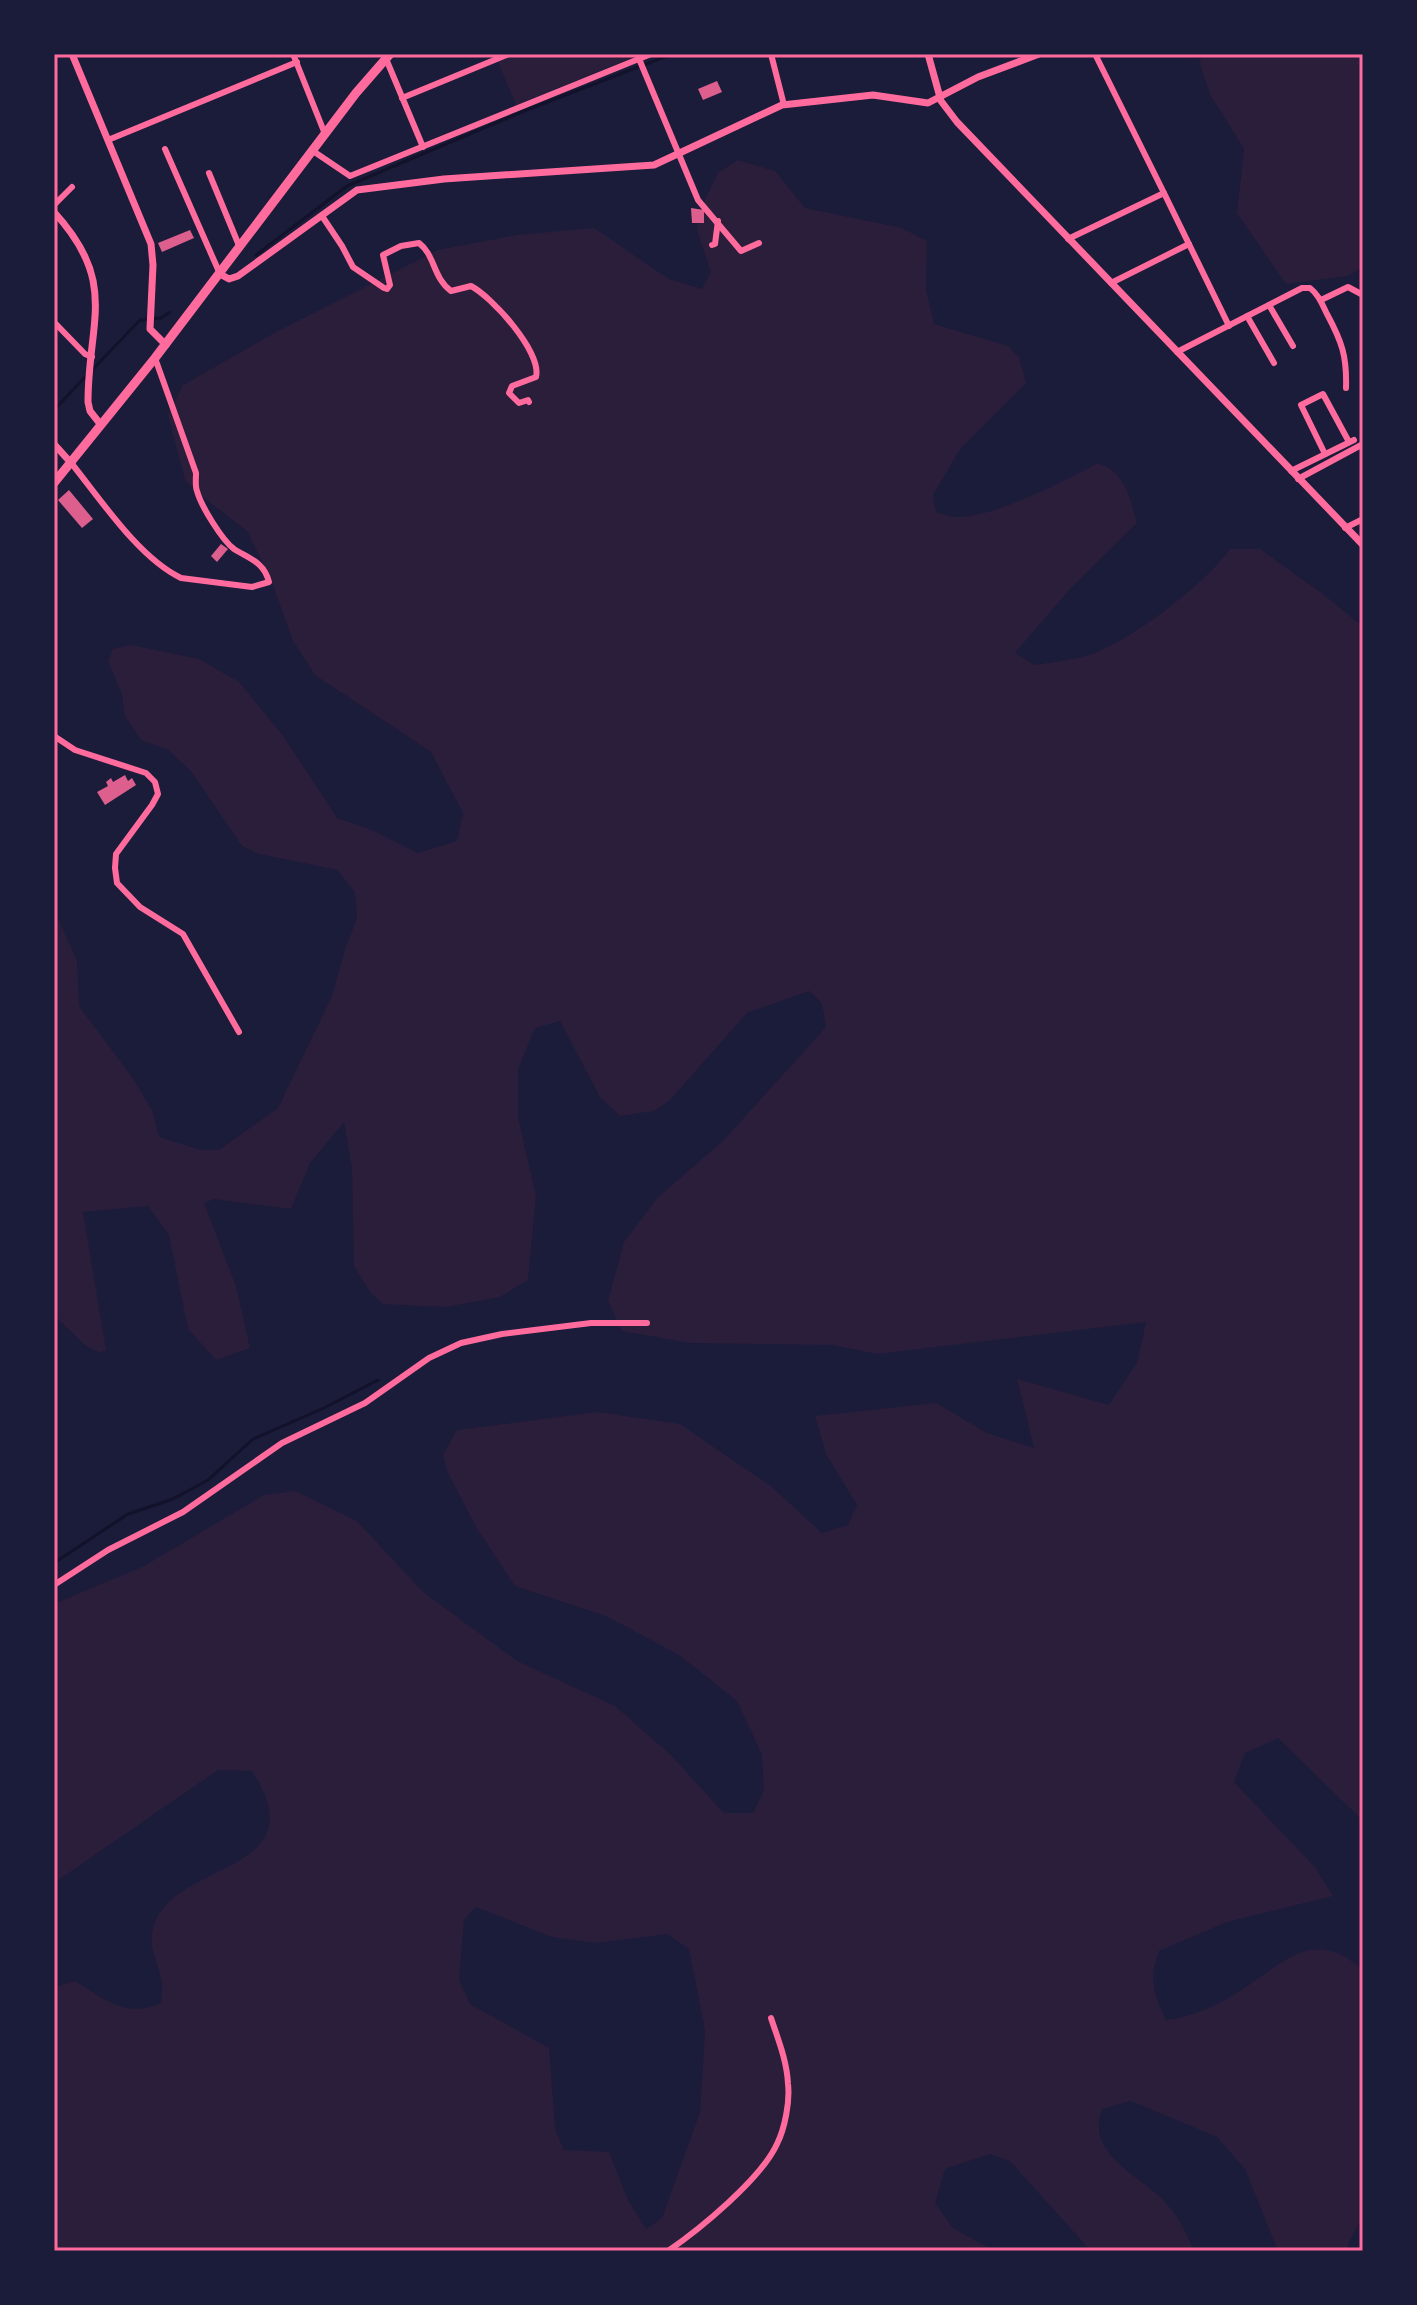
<svg xmlns="http://www.w3.org/2000/svg" width="1417" height="2305" viewBox="0 0 1417 2305" font-family="'Titillium Web',sans-serif">
<style>
.green{fill:#2a1e3b;fill-rule:evenodd}
.lines{fill:none;stroke-linecap:round;stroke-linejoin:round}
.stream{stroke:#12122b;stroke-width:3}
.building{fill:#dd5f8e}
.minor{stroke:#ff6b9d;stroke-width:6}
.tertiary{stroke:#ff6b9d;stroke-width:7}
.trunk{stroke:#ff6b9d;stroke-width:9}
.neatline{fill:none;stroke:#ff6b9d;stroke-width:3}
</style>
<rect width="100%" height="100%" fill="#1b1b3a"/>
<g class="green">
<polygon points="517,54 633,54 632,58 516,105 498,62"/>
<polygon points="1203,54 1363,54 1363,267 1348,276 1286,284 1237,213 1244,149 1211,96 1199,62"/>
<path d="M738,160L775,171L805,208L902,228L927,241L926,290L934,324L1008,346L1019,357L1026,383L960,449L933,495L936,512C941,514 948,516 954,517C992,519 1064,481 1098,463C1126,473 1129,496 1137,523L1069,590L1015,653L1034,665C1054,662 1076,660 1095,653C1134,638 1206,583 1230,549H1260L1328,598L1363,627V1821L1278,1738L1245,1753L1234,1782L1315,1867L1333,1896L1227,1922L1159,1951C1149,1979 1153,1994 1166,2020C1191,2017 1218,2005 1240,1991C1284,1963 1312,1925 1363,1970V2223H1359L1347,2246L1351,2251H1278L1245,2169L1217,2137L1131,2101L1102,2109C1085,2155 1139,2174 1166,2203C1179,2217 1187,2234 1194,2251H1091L1010,2161L990,2154L945,2169L935,2203L953,2228L994,2251H54V1991L58,1986L75,1981C104,1999 127,2019 161,2003C161,1997 163,1991 162,1985C160,1965 146,1946 154,1925C176,1860 319,1874 252,1771L218,1770L54,1883V1604L144,1566L264,1495L295,1491L357,1521L423,1592L517,1661L615,1706L670,1754L724,1813H753L764,1790L762,1755L737,1701L679,1655L606,1616L515,1586L476,1527L447,1471L443,1455L457,1430L598,1412L680,1424L772,1487L822,1533L848,1525L857,1505L826,1454L815,1416L936,1403L987,1433L1034,1448L1017,1379L1109,1405L1137,1363L1146,1322L877,1354L833,1345L690,1343L622,1331L608,1301L624,1242L658,1197L723,1141L826,1027L822,1003L809,991L747,1013L670,1100L654,1111L620,1116L600,1097L560,1021L535,1028L518,1070V1117L536,1196L528,1280L500,1297L446,1307L383,1304L370,1292L354,1266L352,1169L344,1122L310,1163L291,1209L214,1199L204,1203L236,1286L250,1348L216,1360L188,1329L169,1235L148,1206L83,1212L106,1350L99,1353L85,1345L54,1315V909L77,961L79,1006L134,1080L153,1112L159,1137L201,1150H219L278,1108L332,996L346,946L357,918L355,893L338,870L259,854L242,846L191,771L168,750L141,740L125,716L122,694L108,661L113,649L131,645L199,659L239,682L284,737L337,818L372,830L418,853L457,841L463,813L431,752L315,675L293,641L271,580L247,531L203,497L185,480L168,415L183,385L276,332L438,250L517,235L594,228L669,279L702,289L711,272L697,230L700,210L718,173ZM476,1907L552,1937L595,1943L667,1934L689,1949L705,2030L700,2112L662,2218L646,2229L627,2198L609,2152L564,2150L555,2129L549,2048L470,2004L459,1980L464,1920Z"/>
</g>
<g class="lines">
<g class="stream">
<polyline points="256,255 347,186 524,111 672,54"/>
<polyline points="93,369 140,320 161,318 170,312"/>
<polyline points="54,410 88,374"/>
<polyline points="54,1563 128,1514 173,1499 208,1480 253,1439 324,1408 378,1380"/>
</g>
</g>
<g class="building">
<polygon points="717,81 722,92 703,100 698,89"/>
<polygon points="691,208 704,210 704,223 692,223"/>
<polygon points="190,230 194,238 162,252 158,243"/>
<polygon points="69,490 93,519 82,528 58,500"/>
<polygon points="221,544 228,549 217,562 211,556"/>
<polygon points="125,775 128,781 132,778 136,785 105,805 97,792 108,786 106,782 111,778 113,782"/>
</g>
<g class="lines">
<g class="minor">
<polyline points="293,54 325,134"/>
<polyline points="384,54 423,147"/>
<polyline points="637,54 698,200 741,251 759,243"/>
<polyline points="771,54 784,105"/>
<polyline points="1095,54 1164,193"/>
<polyline points="402,98 509,54"/>
<polyline points="108,140 297,62"/>
<polyline points="165,149 220,274"/>
<polyline points="313,151 350,176 651,54"/>
<polyline points="209,173 240,248"/>
<polyline points="54,205 72,187"/>
<path d="M322,216L342,246L353,267L384,288L387,289L390,285L383,255L401,246L419,243C435,255 433,278 451,291L471,286C492,297 542,352 536,377L512,386L509,393L519,403L528,400L529,402"/>
<polyline points="1068,239 1164,193 1229,326"/>
<polyline points="712,245 715,244 718,221"/>
<polyline points="1111,283 1189,244"/>
<polyline points="1321,300 1348,287 1363,295"/>
<polyline points="1269,305 1293,346"/>
<polyline points="1247,316 1274,363"/>
<polyline points="54,322 85,354 92,357"/>
<path d="M1177,352L1302,288H1310C1319,295 1322,304 1327,314C1342,342 1347,356 1346,388"/>
<polyline points="1325,454 1301,405 1323,394 1349,442"/>
<path d="M72,464C101,500 139,558 181,578L252,587L269,582C264,562 250,559 234,549C222,540 201,506 197,491C195,486 196,478 196,473L155,358"/>
<polyline points="1291,471 1354,440"/>
<polyline points="1298,479 1363,444"/>
<polyline points="1345,528 1363,519"/>
<polyline points="54,736 75,750 146,773 155,782 158,794 152,805 116,854 115,868 117,883 140,907 183,934 239,1032"/>
<polyline points="54,1585 108,1550 183,1512 282,1443 365,1403 429,1358 461,1343 502,1334 591,1323 647,1323"/>
<path d="M668,2251C700,2229 761,2179 777,2144C785,2128 790,2101 788,2084C787,2061 778,2039 771,2018"/>
</g>
<g class="tertiary">
<polyline points="72,54 151,244 153,265 150,329 166,345"/>
<polyline points="928,54 941,101 957,122 1363,545"/>
<path d="M54,212C119,283 88,321 88,402L90,411L101,425"/>
<polyline points="220,274 229,279 238,276 357,190 444,179 654,165 782,105 873,95 928,103 978,77 1039,54"/>
<polyline points="54,444 72,464"/>
</g>
<polyline class="trunk" points="54,483 155,358 356,93 390,54"/>
</g>
<rect width="1417" height="2305" fill="none" stroke="#1b1b3a" stroke-width="112"/>
<rect x="56" y="56" width="1305" height="2193" class="neatline"/>
</svg>
